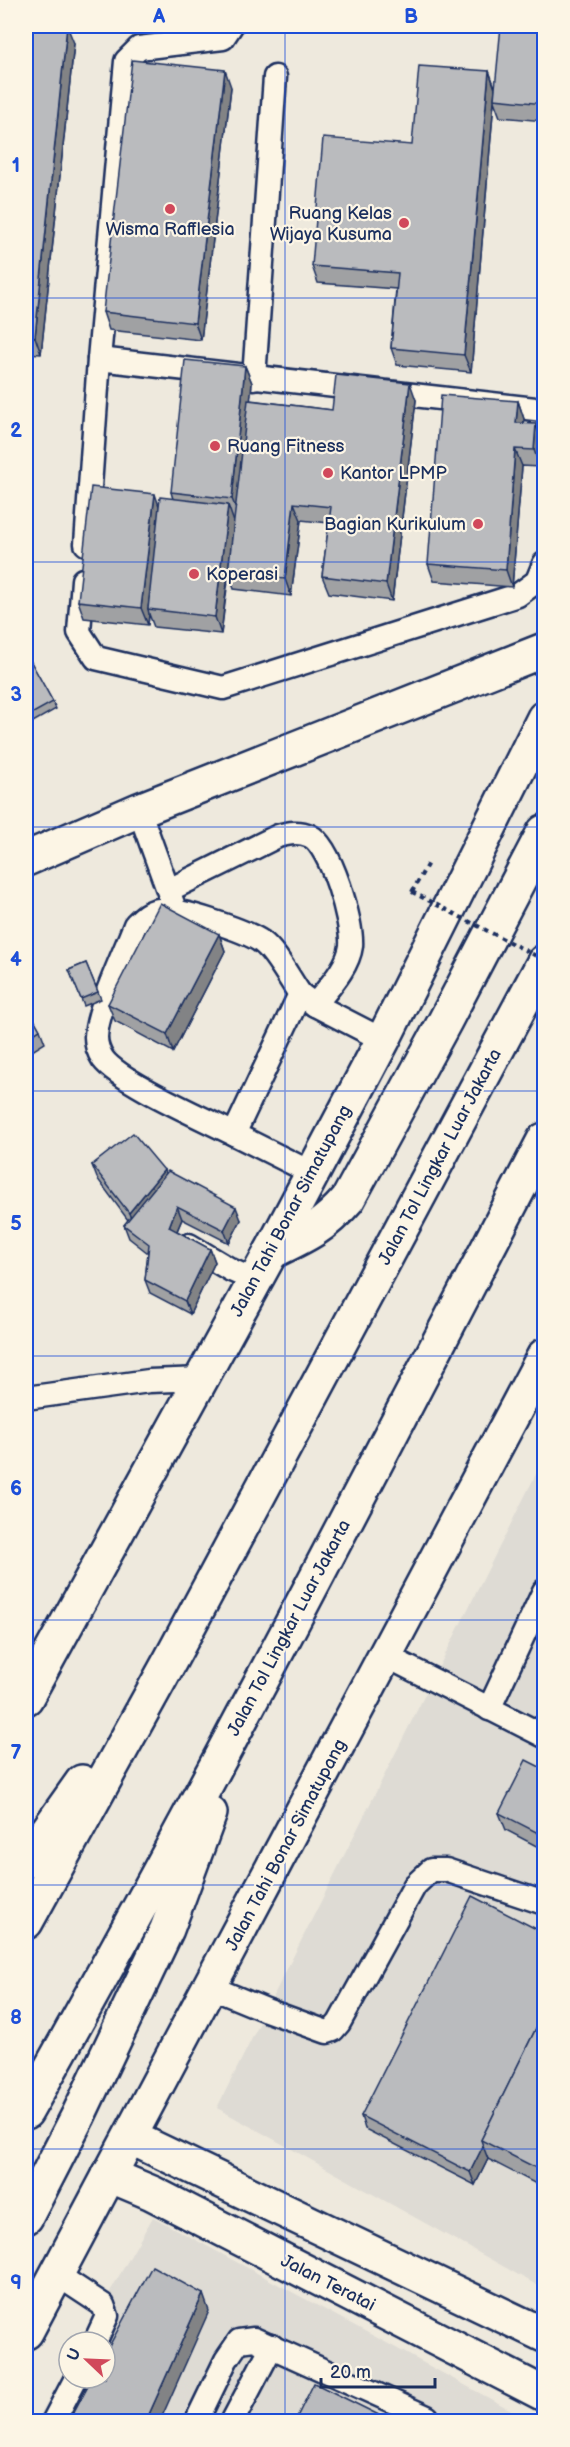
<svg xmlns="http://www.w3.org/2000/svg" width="570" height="2447" viewBox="0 0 570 2447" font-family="'Balsamiq Sans',sans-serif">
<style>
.built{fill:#dedbd4}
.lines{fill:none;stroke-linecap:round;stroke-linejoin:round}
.service-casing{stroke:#1b2f5e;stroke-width:27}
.minor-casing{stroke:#1b2f5e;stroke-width:38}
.trunk-casing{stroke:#1b2f5e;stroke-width:38}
.motorway-casing{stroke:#1b2f5e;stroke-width:38}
.path{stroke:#1b2f5e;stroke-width:4;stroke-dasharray:4.5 4.5;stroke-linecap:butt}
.service{stroke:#fcf5e5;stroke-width:22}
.minor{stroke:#fcf5e5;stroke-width:33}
.trunk{stroke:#fcf5e5;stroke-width:33}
.motorway{stroke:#fcf5e5;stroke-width:33}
.path-bridge{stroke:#1b2f5e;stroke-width:4;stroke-dasharray:4.5 4.5;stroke-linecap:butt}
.wall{fill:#a0a1a3;stroke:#1b2f5e;stroke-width:1.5}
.shaded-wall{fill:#828385;stroke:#1b2f5e;stroke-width:1.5}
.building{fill:#babbbe;stroke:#1b2f5e;stroke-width:1.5}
.grid{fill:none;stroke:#1d4ed8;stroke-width:1.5;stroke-opacity:0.55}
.poi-dot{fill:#d1495b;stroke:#fcf5e5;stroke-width:2}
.labels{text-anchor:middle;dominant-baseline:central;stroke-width:4.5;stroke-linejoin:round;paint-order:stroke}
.poi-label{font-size:18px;fill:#1b2f5e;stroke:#fcf5e5;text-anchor:start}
.street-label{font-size:18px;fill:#1b2f5e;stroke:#fcf5e5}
.neatline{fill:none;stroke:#1d4ed8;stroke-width:2}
.grid-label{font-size:20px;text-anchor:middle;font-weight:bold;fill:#1d4ed8}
</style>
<rect width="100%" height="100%" fill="#eee9dd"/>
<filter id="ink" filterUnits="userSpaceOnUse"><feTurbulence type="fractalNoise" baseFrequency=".0167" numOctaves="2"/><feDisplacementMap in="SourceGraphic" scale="12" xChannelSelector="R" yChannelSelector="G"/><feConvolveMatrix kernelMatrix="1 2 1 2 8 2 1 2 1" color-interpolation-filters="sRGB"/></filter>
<g filter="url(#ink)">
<g class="built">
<polygon points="544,1458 544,2289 217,2108"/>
<polygon points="153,2217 526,2418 525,2422 36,2422 69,2363 69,2378 105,2378 105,2342 81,2342"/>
</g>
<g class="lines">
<defs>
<g id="service">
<polyline points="99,359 544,410"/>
<polyline points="254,378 275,77"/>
<polyline points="86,544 99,359 126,61 139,48 223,38 231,26"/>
<polyline points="83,580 79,632 96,658 223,688 518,595 537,581 544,564"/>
<polyline points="139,810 173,904"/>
<path d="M169,890L278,836C289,833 299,831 310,836C331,846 353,923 351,946C348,968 328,988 315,1005"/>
<path d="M234,1134C205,1119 120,1082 103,1059C99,1053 96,1044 96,1037C97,1009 124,954 135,925C142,918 147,912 158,910C176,907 247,931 262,942C275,951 290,980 300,994"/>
<polyline points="312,1173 234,1134 300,994 315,1005 383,1040"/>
<polyline points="189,1245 231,1270 256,1281"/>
<polyline points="26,1398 149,1381 202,1379"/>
<polyline points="386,1656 544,1736"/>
<polyline points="489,1709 544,1591"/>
<polyline points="210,1987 266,2010 327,2032 333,2030 339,2023 415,1885 431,1870 446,1870 544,1903"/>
<polyline points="56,2274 103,2305 107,2316 95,2342"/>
<polyline points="53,2422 76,2378"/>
<polyline points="196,2422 226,2360 239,2341 254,2339 427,2417 428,2422"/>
<polyline points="232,2422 272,2346"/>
</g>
<g id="minor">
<polyline points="26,859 139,810 544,650"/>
<polyline points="130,2137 544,2335"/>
<polyline points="109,2175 152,2193 544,2394"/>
</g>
<g id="trunk">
<polyline points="26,1698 271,1252 383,1040 544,718"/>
<polyline points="26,2332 544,1356"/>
</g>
<g id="motorway">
<path d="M271,1252C305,1236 323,1228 348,1199L445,1021L544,832"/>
<polyline points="26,1861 82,1782"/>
<polyline points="26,1922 171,1659 544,962"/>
<path d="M26,2112C207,1792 375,1465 544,1140"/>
<polyline points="26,2217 78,2116 167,1929 210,1813"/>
</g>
</defs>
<use href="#service" class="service-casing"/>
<use href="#minor" class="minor-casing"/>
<use href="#trunk" class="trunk-casing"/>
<use href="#motorway" class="motorway-casing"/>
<polyline class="path" points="412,892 428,863"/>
<use href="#service" class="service"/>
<use href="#minor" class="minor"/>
<use href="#trunk" class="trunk"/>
<use href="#motorway" class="motorway"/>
<polyline class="path-bridge" points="412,892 544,960"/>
</g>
<g class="wall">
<polygon points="26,26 74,43 41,354 26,353"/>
<polygon points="544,26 544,121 500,117 494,101 471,372 397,365 391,348 396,289 318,283 312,266 489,71 495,87"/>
<polygon points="231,87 201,340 109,330 103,312"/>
<polygon points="245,366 252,383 250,400 332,410 416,400 392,601 329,593 322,576 329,523 301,520 291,596 234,589 229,573 221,634 154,627 149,614 148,625 84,618 78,601 159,507 173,499 171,492"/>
<polygon points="518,401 524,419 524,423 542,441 540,467 522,466 512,587 434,581 428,564"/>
<polygon points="26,653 53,702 56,709 26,726"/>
<polygon points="219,934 225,951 173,1052 115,1021 108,1004"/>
<polygon points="86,963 101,999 84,1006 69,970"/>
<polygon points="26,1005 40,1030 45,1043 26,1055"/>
<polygon points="92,1165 164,1170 166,1174 241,1220 229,1243 182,1219 177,1231 210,1249 215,1262 190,1314 150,1293 145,1280 148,1253 129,1238 124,1225 128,1220 97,1178"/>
<polygon points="544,1769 544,1850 506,1830 499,1813"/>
<polygon points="544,1933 544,2188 488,2159 475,2185 365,2129 361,2116"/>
</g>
<g class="shaded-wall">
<polygon points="67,26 74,43 41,354 35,337"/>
<polygon points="225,70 231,87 201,340 195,323"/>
<polygon points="489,71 495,89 471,372 464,355"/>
<polygon points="245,366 252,383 239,516 232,499"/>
<polygon points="410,383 416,400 392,601 386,584"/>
<polygon points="518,401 524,419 522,440 516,423"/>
<polygon points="536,424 542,441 540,467 534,450"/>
<polygon points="515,449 522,466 512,587 506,570"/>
<polygon points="155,494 161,512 148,609 149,614 148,625 141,608"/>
<polygon points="294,503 301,520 291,596 285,579"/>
<polygon points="228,505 234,522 221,634 215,617"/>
<polygon points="219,934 225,951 173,1052 167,1034"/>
<polygon points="164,1170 169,1183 133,1226 129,1213"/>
<polygon points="177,1206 182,1219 173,1240 169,1227"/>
<polygon points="236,1207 241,1220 229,1243 224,1230"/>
<polygon points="210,1249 215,1262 190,1314 185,1301"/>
<polygon points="483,2146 488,2159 475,2185 470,2172"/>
<polygon points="203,2294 209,2311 160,2421 146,2421"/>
</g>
<g class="building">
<polygon points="26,26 67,26 35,337 26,336"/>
<polygon points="501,26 544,26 544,104 494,99"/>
<polygon points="132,60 225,70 195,323 103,312"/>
<polygon points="419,66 489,71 464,355 391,348 398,273 312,266 323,138 412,145"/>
<polygon points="185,360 245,366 232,499 171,492"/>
<polygon points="336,375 410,383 386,584 322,576 331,507 294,503 285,579 228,572 248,400 332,410"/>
<polygon points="441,395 518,401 516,423 536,424 534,450 515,449 506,570 428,564"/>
<polygon points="91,487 155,494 141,608 78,601"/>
<polygon points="160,497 228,505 215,617 148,609"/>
<polygon points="26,653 53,702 26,717"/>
<polygon points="160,903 219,934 167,1034 108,1004"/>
<polygon points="86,963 98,992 81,999 69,970"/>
<polygon points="26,1005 40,1030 26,1039"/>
<polygon points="133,1133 164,1170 129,1213 92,1165"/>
<polygon points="168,1171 236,1207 224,1230 177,1206 169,1227 210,1249 185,1301 145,1280 149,1244 124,1225"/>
<polygon points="526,1760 544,1769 544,1836 499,1813"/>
<polygon points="472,1896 544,1933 544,2012 481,2140 483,2146 470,2172 361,2116"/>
<polygon points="544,2012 544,2172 481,2140"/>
<polygon points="152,2266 203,2294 146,2421 69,2421 92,2378 105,2378 105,2354"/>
<polygon points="314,2383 391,2421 295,2421"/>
</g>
</g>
<path class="grid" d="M285,26V2422M26,298H544M26,562H544M26,827H544M26,1091H544M26,1356H544M26,1620H544M26,1885H544M26,2149H544"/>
<g class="poi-dot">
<circle cx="170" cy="209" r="6"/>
<circle cx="404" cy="223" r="6"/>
<circle cx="215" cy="446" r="6"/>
<circle cx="328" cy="473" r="6"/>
<circle cx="478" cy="524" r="6"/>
<circle cx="194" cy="574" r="6"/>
</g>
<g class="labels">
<g class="poi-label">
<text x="392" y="213" text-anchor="end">Ruang Kelas<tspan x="392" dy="21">Wijaya Kusuma</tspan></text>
<text x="170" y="229" text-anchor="middle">Wisma Rafflesia</text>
<text x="227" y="446">Ruang Fitness</text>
<text x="340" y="473">Kantor LPMP</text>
<text x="466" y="524" text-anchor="end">Bagian Kurikulum</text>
<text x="206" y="574">Koperasi</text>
</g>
<g class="street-label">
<text transform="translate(440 1157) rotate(-62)">Jalan Tol Lingkar Luar Jakarta</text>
<text transform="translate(291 1211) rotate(-62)">Jalan Tahi Bonar Simatupang</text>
<text transform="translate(289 1628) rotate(-62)">Jalan Tol Lingkar Luar Jakarta</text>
<text transform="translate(286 1845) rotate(-62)">Jalan Tahi Bonar Simatupang</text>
<text transform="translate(328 2283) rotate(27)">Jalan Teratai</text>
</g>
</g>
<rect width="570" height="2447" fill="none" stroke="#fcf5e5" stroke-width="66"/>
<g transform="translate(87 2360) rotate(293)"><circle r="28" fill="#fcf5e5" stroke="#a2a6af" stroke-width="1.5"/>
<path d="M0-4.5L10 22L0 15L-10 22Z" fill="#d1495b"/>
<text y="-9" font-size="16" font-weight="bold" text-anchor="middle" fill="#1b2f5e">U</text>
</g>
<path d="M321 2378v9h114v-9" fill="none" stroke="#1b2f5e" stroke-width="3"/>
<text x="330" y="2378" font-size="18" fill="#1b2f5e" stroke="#fcf5e5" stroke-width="4.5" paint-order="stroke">20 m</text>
<rect x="33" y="33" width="504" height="2381" class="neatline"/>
<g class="grid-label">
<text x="159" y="23">A</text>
<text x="411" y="23">B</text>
<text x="16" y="172">1</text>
<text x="16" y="437">2</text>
<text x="16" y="701">3</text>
<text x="16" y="966">4</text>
<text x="16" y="1230">5</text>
<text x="16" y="1495">6</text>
<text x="16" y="1759">7</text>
<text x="16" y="2024">8</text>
<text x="16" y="2289">9</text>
</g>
</svg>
